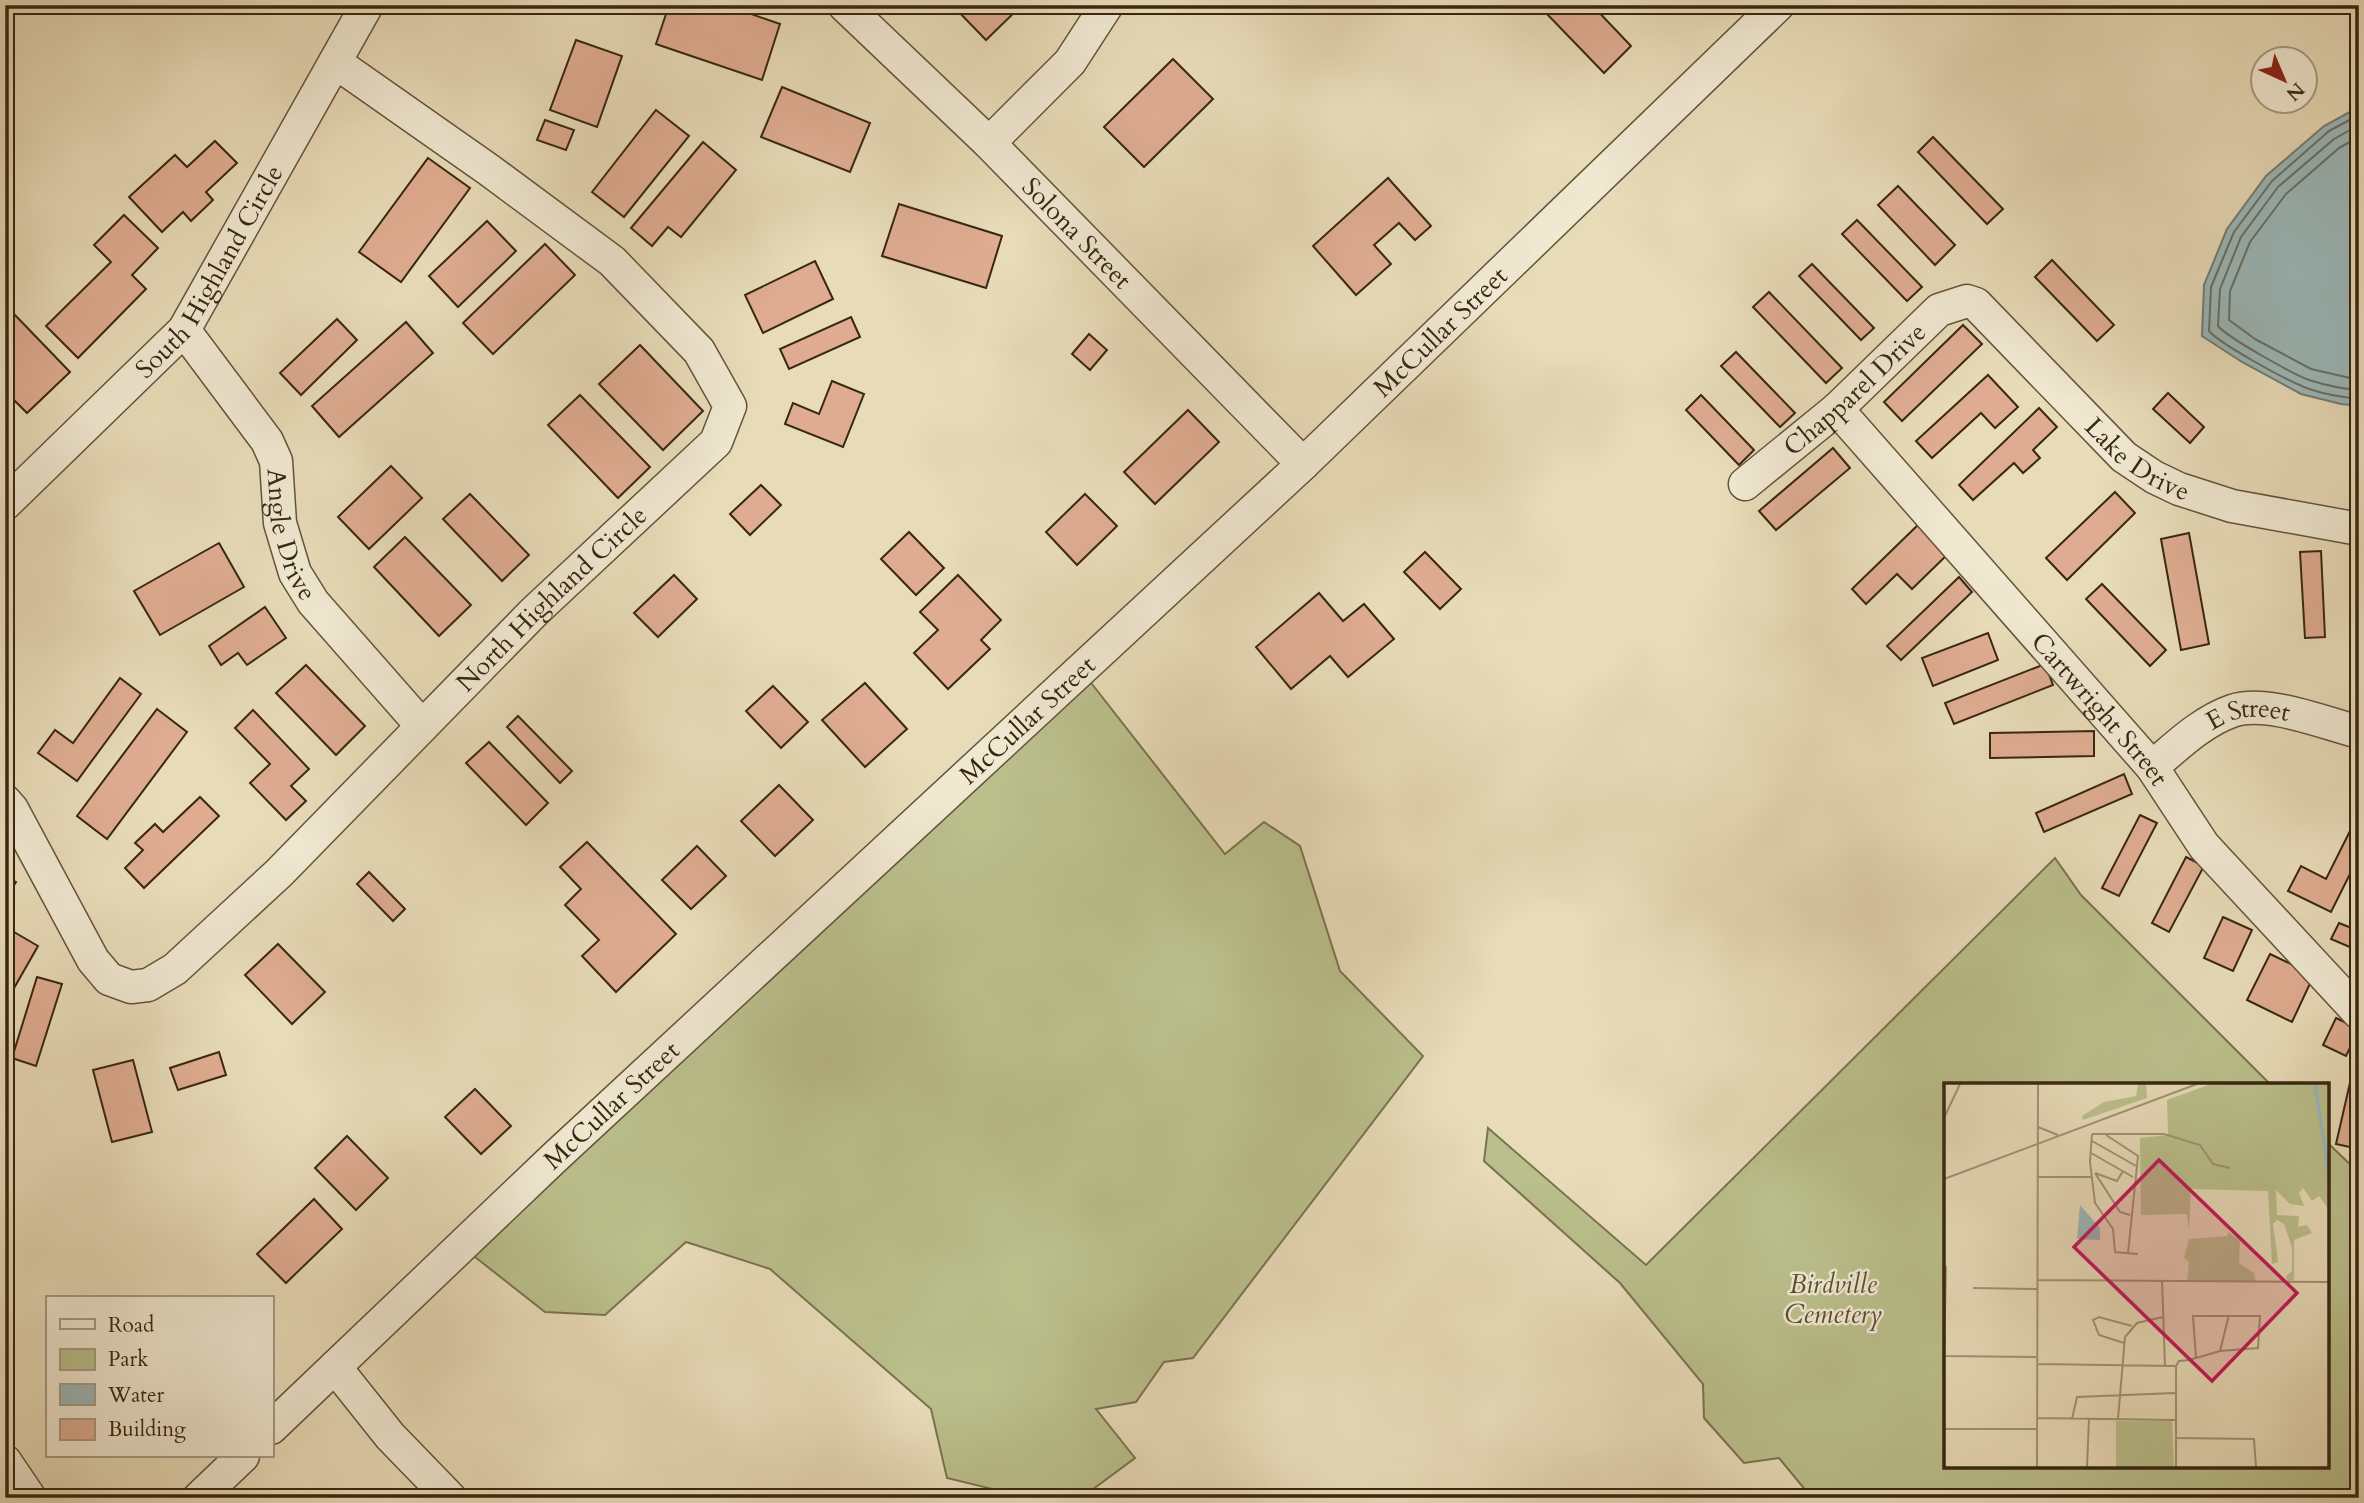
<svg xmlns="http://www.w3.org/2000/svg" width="2364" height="1503" viewBox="0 0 2364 1503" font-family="Cardo,serif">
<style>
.green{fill:#babf8c;stroke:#79734e;stroke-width:2}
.water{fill:#9bb8b9;stroke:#737e76;stroke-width:2}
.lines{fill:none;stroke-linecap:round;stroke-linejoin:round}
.shore{stroke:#6a7065;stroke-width:2}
.building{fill:#dfac91;stroke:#382711;stroke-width:2}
.minor-casing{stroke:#64543b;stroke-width:35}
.minor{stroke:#f0e8d1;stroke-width:32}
.labels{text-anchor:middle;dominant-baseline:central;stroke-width:5;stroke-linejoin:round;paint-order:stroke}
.street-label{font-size:26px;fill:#382711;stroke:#f0e8d1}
.park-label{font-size:26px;font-style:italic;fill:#584d30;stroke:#f0e8d1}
.inset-river{fill:none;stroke:#9bb8b9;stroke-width:3.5}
.inset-road{fill:none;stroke:#a29375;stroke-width:2}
.view{fill:#c2185b;fill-opacity:0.15;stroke:#c2185b;stroke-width:3.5}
.inset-edge{fill:none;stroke:#382711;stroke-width:3.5}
</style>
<rect width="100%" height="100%" fill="#e8dbb8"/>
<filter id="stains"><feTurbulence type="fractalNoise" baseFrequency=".00286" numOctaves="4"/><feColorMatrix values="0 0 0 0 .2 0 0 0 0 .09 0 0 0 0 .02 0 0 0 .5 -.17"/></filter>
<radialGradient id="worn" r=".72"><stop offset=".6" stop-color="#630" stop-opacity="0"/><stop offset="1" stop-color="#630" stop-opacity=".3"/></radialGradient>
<g class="green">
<polygon points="1081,670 1225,854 1264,822 1300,846 1340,971 1423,1056 1193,1358 1164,1362 1136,1402 1096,1409 1135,1458 1081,1498 1029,1498 947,1478 931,1409 770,1269 686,1242 605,1315 545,1312 461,1246"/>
<polygon points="2055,858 2081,895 2271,1085 1946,1085 1946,1466 2327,1466 2327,1142 2359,1173 2359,1498 1812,1498 1779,1458 1744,1463 1704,1418 1703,1384 1620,1283 1484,1161 1488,1128 1646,1265"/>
</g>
<polygon class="water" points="2359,107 2359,406 2341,404 2301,394 2242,362 2202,336 2204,285 2227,229 2266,176 2324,126"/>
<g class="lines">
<g class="shore">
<path d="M2359,115L2329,131L2272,181L2234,232L2211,287L2209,331C2220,344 2286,380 2304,387C2321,394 2341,397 2359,399"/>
<path d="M2359,125L2334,139L2278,187L2241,237L2220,289L2218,326C2228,338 2293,374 2309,380C2325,385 2342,389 2359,390"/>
<polyline points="2359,137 2339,148 2286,194 2250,242 2230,291 2229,320 2255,339 2311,369 2359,380"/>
</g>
</g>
<g class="building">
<polygon points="669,5 725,5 780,24 762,80 656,44"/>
<polygon points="952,5 1022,5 986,40"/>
<polygon points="1554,5 1592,5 1631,46 1604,73 1546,13"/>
<polygon points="576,40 622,56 597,127 550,110"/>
<polygon points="1173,59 1213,99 1144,167 1104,127"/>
<polygon points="782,87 870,123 850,172 761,137"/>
<polygon points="656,110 689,136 624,217 592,192"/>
<polygon points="545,120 574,130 566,150 537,140"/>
<polygon points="1933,137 2003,209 1987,224 1918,152"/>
<polygon points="215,141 237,163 206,192 213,200 191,221 183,212 162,232 129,197 175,155 187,167"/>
<polygon points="703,142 736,170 681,237 668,227 652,246 631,228"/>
<polygon points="428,158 470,188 401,282 359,252"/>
<polygon points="1388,178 1431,226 1415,240 1399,223 1374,245 1391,264 1356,295 1313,246"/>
<polygon points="1898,186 1955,245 1935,265 1878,205"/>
<polygon points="899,204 1002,236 986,288 882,256"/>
<polygon points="124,215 158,248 132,275 146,289 78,358 46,326 111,262 94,245"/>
<polygon points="1857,220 1922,287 1907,301 1842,234"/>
<polygon points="487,221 516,251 458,307 429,276"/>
<polygon points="545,244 575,275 493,354 463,323"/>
<polygon points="2052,260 2114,325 2097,341 2035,277"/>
<polygon points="815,261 833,299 763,333 745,295"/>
<polygon points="1812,264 1874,328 1861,340 1799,276"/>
<polygon points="1769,292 1842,368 1826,383 1753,307"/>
<polygon points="14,314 70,372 27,413 5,391 5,323"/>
<polygon points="851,317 860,337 789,369 780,349"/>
<polygon points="337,319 357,340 301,395 280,373"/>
<polygon points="406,322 433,353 339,437 312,406"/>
<polygon points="1963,325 1982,344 1902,421 1884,402"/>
<polygon points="1089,334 1107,350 1090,370 1072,354"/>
<polygon points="640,345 703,411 663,450 599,384"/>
<polygon points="1736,352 1795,413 1780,427 1721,366"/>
<polygon points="1988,375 2018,407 1995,428 1981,413 1932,458 1916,441"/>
<polygon points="832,381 864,394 843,447 785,424 793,403 819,414"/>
<polygon points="2168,393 2204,427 2190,443 2153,409"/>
<polygon points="580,395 650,467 618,498 548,425"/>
<polygon points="1701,395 1754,450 1739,465 1686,410"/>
<polygon points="2039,408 2057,427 2033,450 2040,458 2023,473 2014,463 1973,500 1959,485"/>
<polygon points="1188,410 1219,442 1155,504 1124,472"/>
<polygon points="5,414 14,424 5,433"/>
<polygon points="1833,448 1850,468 1776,530 1759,511"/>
<polygon points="391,466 422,498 369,549 338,517"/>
<polygon points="761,485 781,505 750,535 730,514"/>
<polygon points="2115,492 2135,513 2067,580 2046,558"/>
<polygon points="470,494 529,555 502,581 443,519"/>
<polygon points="1085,494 1117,526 1077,565 1046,532"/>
<polygon points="1921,522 1950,552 1912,589 1897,574 1866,604 1852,589"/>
<polygon points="909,532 944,568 916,595 881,559"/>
<polygon points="2189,533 2209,644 2181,650 2161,539"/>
<polygon points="405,537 471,605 439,636 374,567"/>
<polygon points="219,543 244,587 160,635 134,591"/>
<polygon points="2321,551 2325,637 2305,638 2300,552"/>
<polygon points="1425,552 1461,589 1440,609 1404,572"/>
<polygon points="2354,553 2359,553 2359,648 2355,648"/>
<polygon points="674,575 697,599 658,637 634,613"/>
<polygon points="958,575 1001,620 981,640 990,649 948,689 914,653 938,630 920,612"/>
<polygon points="1959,577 1972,592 1901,660 1887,646"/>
<polygon points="2102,584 2166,650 2150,666 2086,599"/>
<polygon points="1319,593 1343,621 1364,604 1394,639 1348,677 1330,656 1291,689 1256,647"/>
<polygon points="265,607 286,638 247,665 238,653 221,665 209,646"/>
<polygon points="1988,633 1998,660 1933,686 1922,658"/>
<polygon points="2045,664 2053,685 1954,724 1945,703"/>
<polygon points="306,665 365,726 336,755 276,693"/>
<polygon points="120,678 141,694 77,781 38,753 55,730 73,743"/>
<polygon points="865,683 907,729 865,767 822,720"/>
<polygon points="773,686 808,722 781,748 746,711"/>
<polygon points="157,709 187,732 107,839 77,816"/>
<polygon points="253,710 309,769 291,786 306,801 286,820 250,783 270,764 235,728"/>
<polygon points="518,716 572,771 560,783 507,727"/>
<polygon points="2094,731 2094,756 1990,758 1990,733"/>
<polygon points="489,742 548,803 526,825 466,763"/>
<polygon points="2124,774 2132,794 2044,832 2036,813"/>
<polygon points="779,785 813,820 775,856 741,821"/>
<polygon points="200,797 219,816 144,888 125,868 143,850 135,843 155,824 163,832"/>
<polygon points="2140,815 2157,823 2119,896 2102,888"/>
<polygon points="2354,823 2359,826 2359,856 2331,912 2288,891 2301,866 2326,879"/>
<polygon points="587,842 676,934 616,992 582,956 599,940 565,905 581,889 560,867"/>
<polygon points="697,846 726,876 691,909 662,880"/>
<polygon points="2186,857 2204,866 2169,932 2152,923"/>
<polygon points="369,872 405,909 393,921 357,884"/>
<polygon points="5,876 16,882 5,899"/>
<polygon points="2223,917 2252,930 2233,971 2204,958"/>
<polygon points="2339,923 2359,931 2359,951 2331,939"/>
<polygon points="14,932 38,946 5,1004 5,948"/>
<polygon points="278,944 325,992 292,1024 245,975"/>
<polygon points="2270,954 2314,975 2292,1022 2247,1000"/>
<polygon points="37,977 62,984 36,1066 12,1058"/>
<polygon points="2336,1018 2359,1029 2346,1056 2323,1045"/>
<polygon points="219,1052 226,1075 178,1090 170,1068"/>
<polygon points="133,1060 152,1132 112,1142 93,1070"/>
<polygon points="2352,1074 2359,1076 2359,1149 2336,1144"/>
<polygon points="475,1089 511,1126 481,1154 445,1117"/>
<polygon points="347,1136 388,1178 356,1210 315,1168"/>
<polygon points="314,1199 342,1229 286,1283 257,1254"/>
</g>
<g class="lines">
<defs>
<g id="minor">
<path id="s1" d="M844,5L989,143L1303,464"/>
<polyline points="989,143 1070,62 1107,5"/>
<path id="s2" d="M184,330L267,441L276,461L280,523L295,573L313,602L422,726"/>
<path id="s3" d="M1837,409L2152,767L2204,846L2359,1013"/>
<path id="s4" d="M1745,484L1837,409L1939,310L1967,301L1976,304L2124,457L2154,477L2179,489L2232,506L2359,529"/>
<path id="s5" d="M5,504L184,330L367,5"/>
<path id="s6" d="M2152,767C2176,747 2201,722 2232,711C2266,699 2324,723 2359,732"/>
<path id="s7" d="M5,801L12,809L93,960L109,979L131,987L148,985L175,969L279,873L534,612L716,442L730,406L699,351L612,261L489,170L335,62"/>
<polyline points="335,1367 390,1436 450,1498"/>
<path id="s8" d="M271,1428L554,1158L1303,464L1778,5"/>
<polyline points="5,1461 30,1498"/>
<polyline points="199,1498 243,1456"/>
</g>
</defs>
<use href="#minor" class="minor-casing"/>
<use href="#minor" class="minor"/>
</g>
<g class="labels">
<g class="street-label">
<text stroke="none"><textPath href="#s1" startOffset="326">Solona Street</textPath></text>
<text stroke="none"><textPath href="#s5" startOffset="312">South Highland Circle</textPath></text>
<text stroke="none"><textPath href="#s8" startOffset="1603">McCullar Street</textPath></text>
<text stroke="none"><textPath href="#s4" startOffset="145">Chapparel Drive</textPath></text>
<text stroke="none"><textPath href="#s4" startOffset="525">Lake Drive</textPath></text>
<text stroke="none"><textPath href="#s2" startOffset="236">Angle Drive</textPath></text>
<text stroke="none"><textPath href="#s7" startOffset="807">North Highland Circle</textPath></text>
<text stroke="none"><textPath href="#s3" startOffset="399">Cartwright Street</textPath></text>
<text stroke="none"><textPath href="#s8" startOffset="1036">McCullar Street</textPath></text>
<text stroke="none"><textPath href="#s6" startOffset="114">E Street</textPath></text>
<text stroke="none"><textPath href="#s8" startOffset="469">McCullar Street</textPath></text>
</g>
<g class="park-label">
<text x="1833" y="1284">Birdville<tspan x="1833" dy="30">Cemetery</tspan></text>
</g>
</g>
<g transform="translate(1944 1083)">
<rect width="385" height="385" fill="#e8dbb8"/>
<path d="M194,1H202L203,15L139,37L138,33L160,19L192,13ZM267,1H384L385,127L375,113L368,118L359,105L355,110L360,123L346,121L332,107L333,132L355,133L354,144L363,142L368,150L350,157V197L343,198L342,193L348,188V164L340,141L333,137L329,141L334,179L328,181L324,108L247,106L245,148L243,131L197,132L196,55L224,52L223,17ZM284,149L296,158L295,180L310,190L312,199L243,198L245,179L240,175L245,156L283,153ZM172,338H228L230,384H172Z" fill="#babf8c"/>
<path d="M136,122L156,145V157L133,156Z" fill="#9bb8b9"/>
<path class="inset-river" d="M371,1L385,93"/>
<path class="inset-road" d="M0,35L16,1M94,44L114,52M148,51H220L256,62L269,81L286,85M148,51L146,79L151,120L169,146L171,169L194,171M162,52L194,73L184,170M148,58L194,84M147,70L189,94M151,90L176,129L186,132M151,90L173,98L179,88M94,94H148M0,96L253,1M94,197L385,199M218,197L221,283M29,205L93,206M180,260L155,252L149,237L155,234L188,243M276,268L285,232M0,273L92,274M0,273L2,183M93,281L231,283M232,283L235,278L245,277L276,268L314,265L316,233H249L252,275M93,335L231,337M128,336L133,314L231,310M174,336L181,254L193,240L219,234M0,346H92M231,355L310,356L312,384M93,384L94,1M143,384L145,336M232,384V283"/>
<path class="view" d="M215,77L353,210L268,298L130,164Z"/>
<rect width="385" height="385" class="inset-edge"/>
</g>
<rect width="2364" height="1503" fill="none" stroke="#e8dbb8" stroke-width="28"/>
<rect x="7" y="7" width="2350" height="1489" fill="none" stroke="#382711" stroke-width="3.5"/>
<rect x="14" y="14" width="2336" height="1475" fill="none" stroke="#382711" stroke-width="2"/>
<rect x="46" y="1296" width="228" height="161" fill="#f0e8d1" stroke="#a69b84" stroke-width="2"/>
<rect x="60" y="1319" width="35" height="10" fill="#f0e8d1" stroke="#a69b84" stroke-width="2"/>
<text x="108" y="1332" font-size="21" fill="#382711">Road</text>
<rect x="60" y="1349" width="35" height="21" fill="#babf8c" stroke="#a69b84" stroke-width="2"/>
<text x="108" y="1366" font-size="21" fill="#382711">Park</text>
<rect x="60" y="1384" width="35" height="21" fill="#9bb8b9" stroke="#a69b84" stroke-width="2"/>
<text x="108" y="1402" font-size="21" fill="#382711">Water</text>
<rect x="60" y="1419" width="35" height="21" fill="#dfac91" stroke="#a69b84" stroke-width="2"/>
<text x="108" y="1436" font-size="21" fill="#382711">Building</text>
<g transform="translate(2284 80) rotate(136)"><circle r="33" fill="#f0e8d1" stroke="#a69b84" stroke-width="2"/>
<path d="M0-5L12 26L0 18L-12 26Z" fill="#8f2418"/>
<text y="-10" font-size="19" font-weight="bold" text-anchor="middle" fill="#382711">N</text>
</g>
<rect width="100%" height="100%" filter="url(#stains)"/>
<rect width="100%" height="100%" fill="url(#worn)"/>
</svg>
